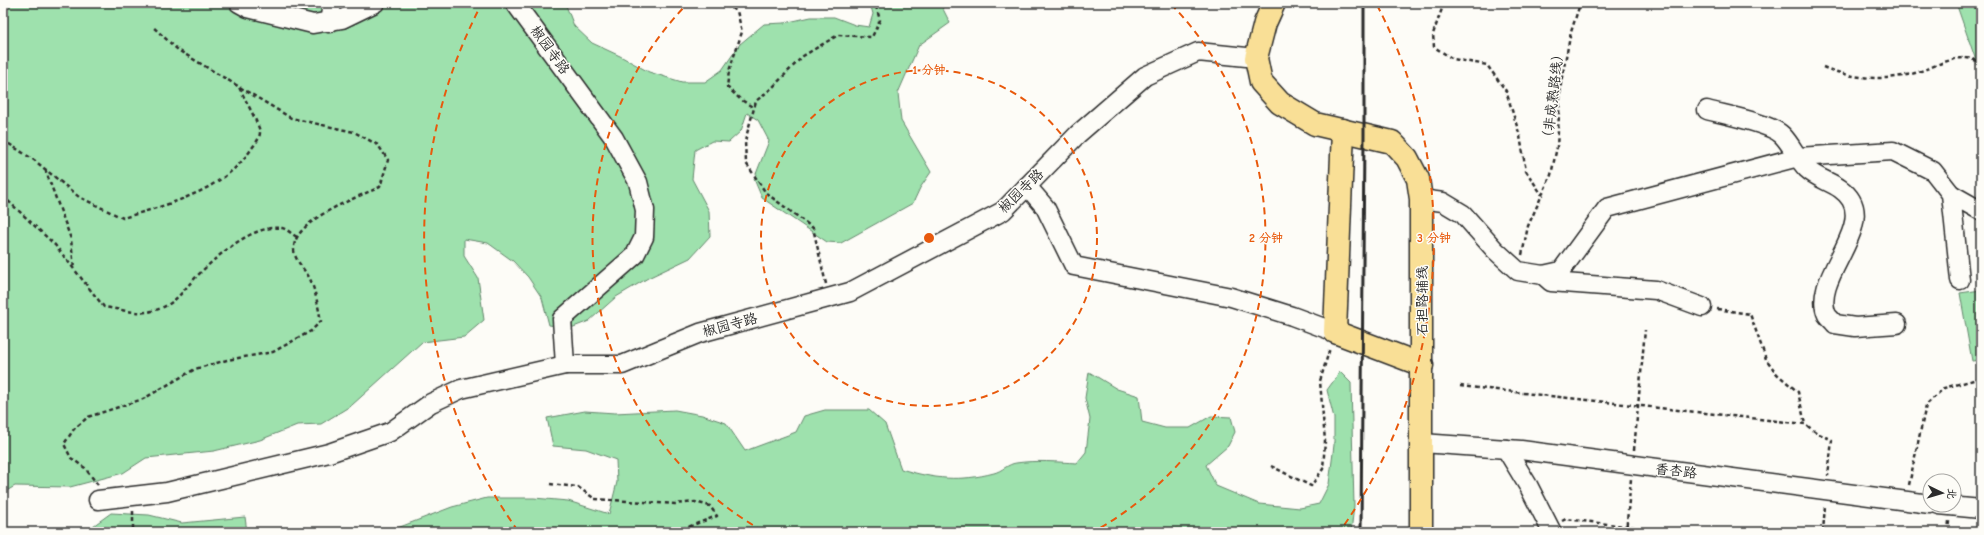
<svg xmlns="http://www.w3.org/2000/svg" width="1984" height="535" viewBox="0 0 1984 535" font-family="'Comic Neue','LXGW WenKai TC',sans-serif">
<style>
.green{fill:#9ee1ad;stroke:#64866c}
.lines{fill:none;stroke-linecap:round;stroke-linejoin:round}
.minor-casing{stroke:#2b2b2b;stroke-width:21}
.major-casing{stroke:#2b2b2b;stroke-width:25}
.path{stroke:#2b2b2b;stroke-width:2.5;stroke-dasharray:4 3;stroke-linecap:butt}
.minor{stroke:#fdfcf7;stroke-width:18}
.major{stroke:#f9df96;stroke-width:22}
.rail{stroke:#2b2b2b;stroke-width:3}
.ring{fill:none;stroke:#e8590c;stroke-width:2;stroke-dasharray:7 5}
.labels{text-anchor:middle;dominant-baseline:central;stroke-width:3;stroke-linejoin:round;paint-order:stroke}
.street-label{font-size:14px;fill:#2b2b2b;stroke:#fdfcf7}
.centre{fill:#e8590c;stroke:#fdfcf7;stroke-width:2}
.ring-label{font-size:12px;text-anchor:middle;font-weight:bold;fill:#e8590c;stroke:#fdfcf7;stroke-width:3;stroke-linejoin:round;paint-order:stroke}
</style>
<rect width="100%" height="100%" fill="#fdfcf7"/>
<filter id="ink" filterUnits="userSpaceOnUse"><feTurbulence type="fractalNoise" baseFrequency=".025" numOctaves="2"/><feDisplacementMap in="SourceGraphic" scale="8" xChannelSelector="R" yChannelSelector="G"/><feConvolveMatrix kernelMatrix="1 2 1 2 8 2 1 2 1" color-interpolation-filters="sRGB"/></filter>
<g filter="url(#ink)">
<g class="green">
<polygon points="3,3 565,3 574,26 592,43 620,56 649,72 682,82 705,82 722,70 740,44 764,24 784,23 811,17 834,17 855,25 869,27 873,14 870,3 940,3 950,23 919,45 898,93 901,121 931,172 920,188 913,203 841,243 827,242 762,198 754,179 769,141 758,120 747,113 741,131 729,142 712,141 695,150 692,179 709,211 710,236 690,258 648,278 616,297 589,321 571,328 549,325 542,298 528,277 513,261 488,243 464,239 464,256 478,278 484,320 464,337 422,342 352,405 321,424 297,425 260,440 214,451 146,458 123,473 70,487 15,486 3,493"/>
<polygon points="1956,3 1981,3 1981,75"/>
<polygon points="1981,290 1981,360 1972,361 1960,293"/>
<path d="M1089,372L1117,389L1139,396L1142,422L1165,428H1190L1211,416L1231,417L1235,432L1228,446L1206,465L1216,486L1259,504L1300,508L1319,504L1329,484L1334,445V418L1327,390L1340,372L1351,383L1354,506L1351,532H387L452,507L487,498H534L568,501L609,514L617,482L616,460L586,449L553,446L547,418L585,411L615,413L675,410L702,415L726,423L745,451L796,432L804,416L825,410H869L885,424L901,469C934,479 960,482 994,473C1002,471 1008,464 1016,463C1036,460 1057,462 1077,463L1086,452L1090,419L1085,398Z"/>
<polygon points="111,513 149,515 182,523 245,517 247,532 81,532 86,531"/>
</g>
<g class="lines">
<defs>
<g id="minor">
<polyline points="239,3 248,8 313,24 342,19 375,3"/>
<polyline points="515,3 614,138 638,182 645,210 644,237 635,255 562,319 565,365 622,365 700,333 850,292 1003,211 1078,134 1145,76 1198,52 1256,58"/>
<polyline points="329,23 332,3"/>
<path d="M1707,110C1725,115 1770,123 1782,135C1792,145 1797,159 1807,169C1821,182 1841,183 1851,200C1870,232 1811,281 1827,315C1829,318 1833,321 1835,324L1855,327L1897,324"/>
<polyline points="1027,186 1045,207 1074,266 1231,297 1292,316 1335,332"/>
<polyline points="1951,194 1981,211"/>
<polyline points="1421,199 1443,202 1463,214 1495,250 1518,271 1543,275 1561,271 1607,208 1798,157 1893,151 1933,171 1951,194 1960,280"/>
<polyline points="1543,275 1551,282 1656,290 1702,307"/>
<polyline points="1422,443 1521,450 1930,504"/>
<polyline points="1506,449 1529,487 1552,532"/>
<polyline points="98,500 167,492 329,453 390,432 431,403 461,389 565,365"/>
<polyline points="1939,505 1981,509"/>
</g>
<g id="major">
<polyline points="1274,3 1265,23 1256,58 1261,82 1280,103 1315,124 1392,142 1407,158 1418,179 1421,199 1421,532"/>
<polyline points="1343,130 1335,332 1422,365"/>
</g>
</defs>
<use href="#minor" class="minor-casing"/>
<use href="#major" class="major-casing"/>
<g class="path">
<polyline points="719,3 737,11 742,32 729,71 727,87 740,99 754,108"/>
<polyline points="1444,3 1433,34 1434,47 1453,59 1487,65 1506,91 1520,136 1526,171 1542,195"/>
<path d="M1823,67C1849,78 1880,81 1907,75C1925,72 1948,57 1966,58C1971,58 1977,61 1981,63"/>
<path d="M3,140L34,160L79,197L123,218C169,204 224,191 252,148C256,143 260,138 260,132C259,124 243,96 239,87"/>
<polyline points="45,169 71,239 74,269"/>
<path d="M3,196L55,245L104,307C119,309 138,315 152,311C176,305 181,292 197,276C216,257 252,224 282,228C287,229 293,235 297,237"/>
<polyline points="1522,255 1528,226 1551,175 1557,147 1561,82 1571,32 1579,7 1588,3"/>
<polyline points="826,284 813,228 766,193 746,163 745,141 756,101 772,88 803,56 838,35 872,37 880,20 875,3"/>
<polyline points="1717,309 1750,314 1766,359 1777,374 1798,392 1805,424"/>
<polyline points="1460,386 1805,424 1817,433 1832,440 1828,476"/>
<polyline points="1634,450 1645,330"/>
<polyline points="1271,466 1311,486 1323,469 1325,441 1320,381 1330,348"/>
<polyline points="550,484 578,487 595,499 675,504 695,502 710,506 717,516 685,528 678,532"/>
<path d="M98,485L85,468L71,458L64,444L74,429L88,417L143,399L195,369L227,360L273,352L311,331L321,321C318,307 316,292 310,279C306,271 298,264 295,255C284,223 358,197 380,187L388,160L378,145L354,132L291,118L178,50L152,26"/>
<polyline points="1909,485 1926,405 1944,388 1981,378"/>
<polyline points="133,511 133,532"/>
<polyline points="1562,521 1566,519 1674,532"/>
<polyline points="1626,532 1631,479"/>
<polyline points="1823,532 1825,505"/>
<polyline points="1948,532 1949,521"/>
</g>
<use href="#minor" class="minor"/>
<use href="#major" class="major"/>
<polyline class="rail" points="1361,532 1364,135 1364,3"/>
</g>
</g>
<g class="ring">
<circle cx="929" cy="238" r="168"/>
<path d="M763 531A337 337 0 0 1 687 4M1171 4A337 337 0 0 1 1095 531"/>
<path d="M518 531A505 505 0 0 1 481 5M1377 5A505 505 0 0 1 1340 531"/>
</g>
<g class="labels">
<g class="street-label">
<text transform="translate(550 50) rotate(54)">椒园寺路</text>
<text transform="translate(1553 96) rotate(-83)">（非成熟路线）</text>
<text transform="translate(1021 191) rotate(-44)">椒园寺路</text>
<text transform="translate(1422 301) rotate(-90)">石担路辅线</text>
<text transform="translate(730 325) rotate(-15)">椒园寺路</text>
<text transform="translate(1676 471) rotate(7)">香杏路</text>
</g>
</g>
<circle cx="929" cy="238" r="6" class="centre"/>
<g class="ring-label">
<text x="929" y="74">1 分钟</text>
<text x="1266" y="242">2 分钟</text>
<text x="1434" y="242">3 分钟</text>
</g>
<rect width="1984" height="535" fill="none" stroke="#fdfcf7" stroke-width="16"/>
<rect x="8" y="8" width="1968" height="519" fill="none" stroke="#2b2b2b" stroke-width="1.5" filter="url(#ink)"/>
<g transform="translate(1942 493) rotate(95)"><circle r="19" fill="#fdfcf7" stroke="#a9a8a5"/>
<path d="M0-3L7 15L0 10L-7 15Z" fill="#2b2b2b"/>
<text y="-6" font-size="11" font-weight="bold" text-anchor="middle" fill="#2b2b2b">北</text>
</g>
</svg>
